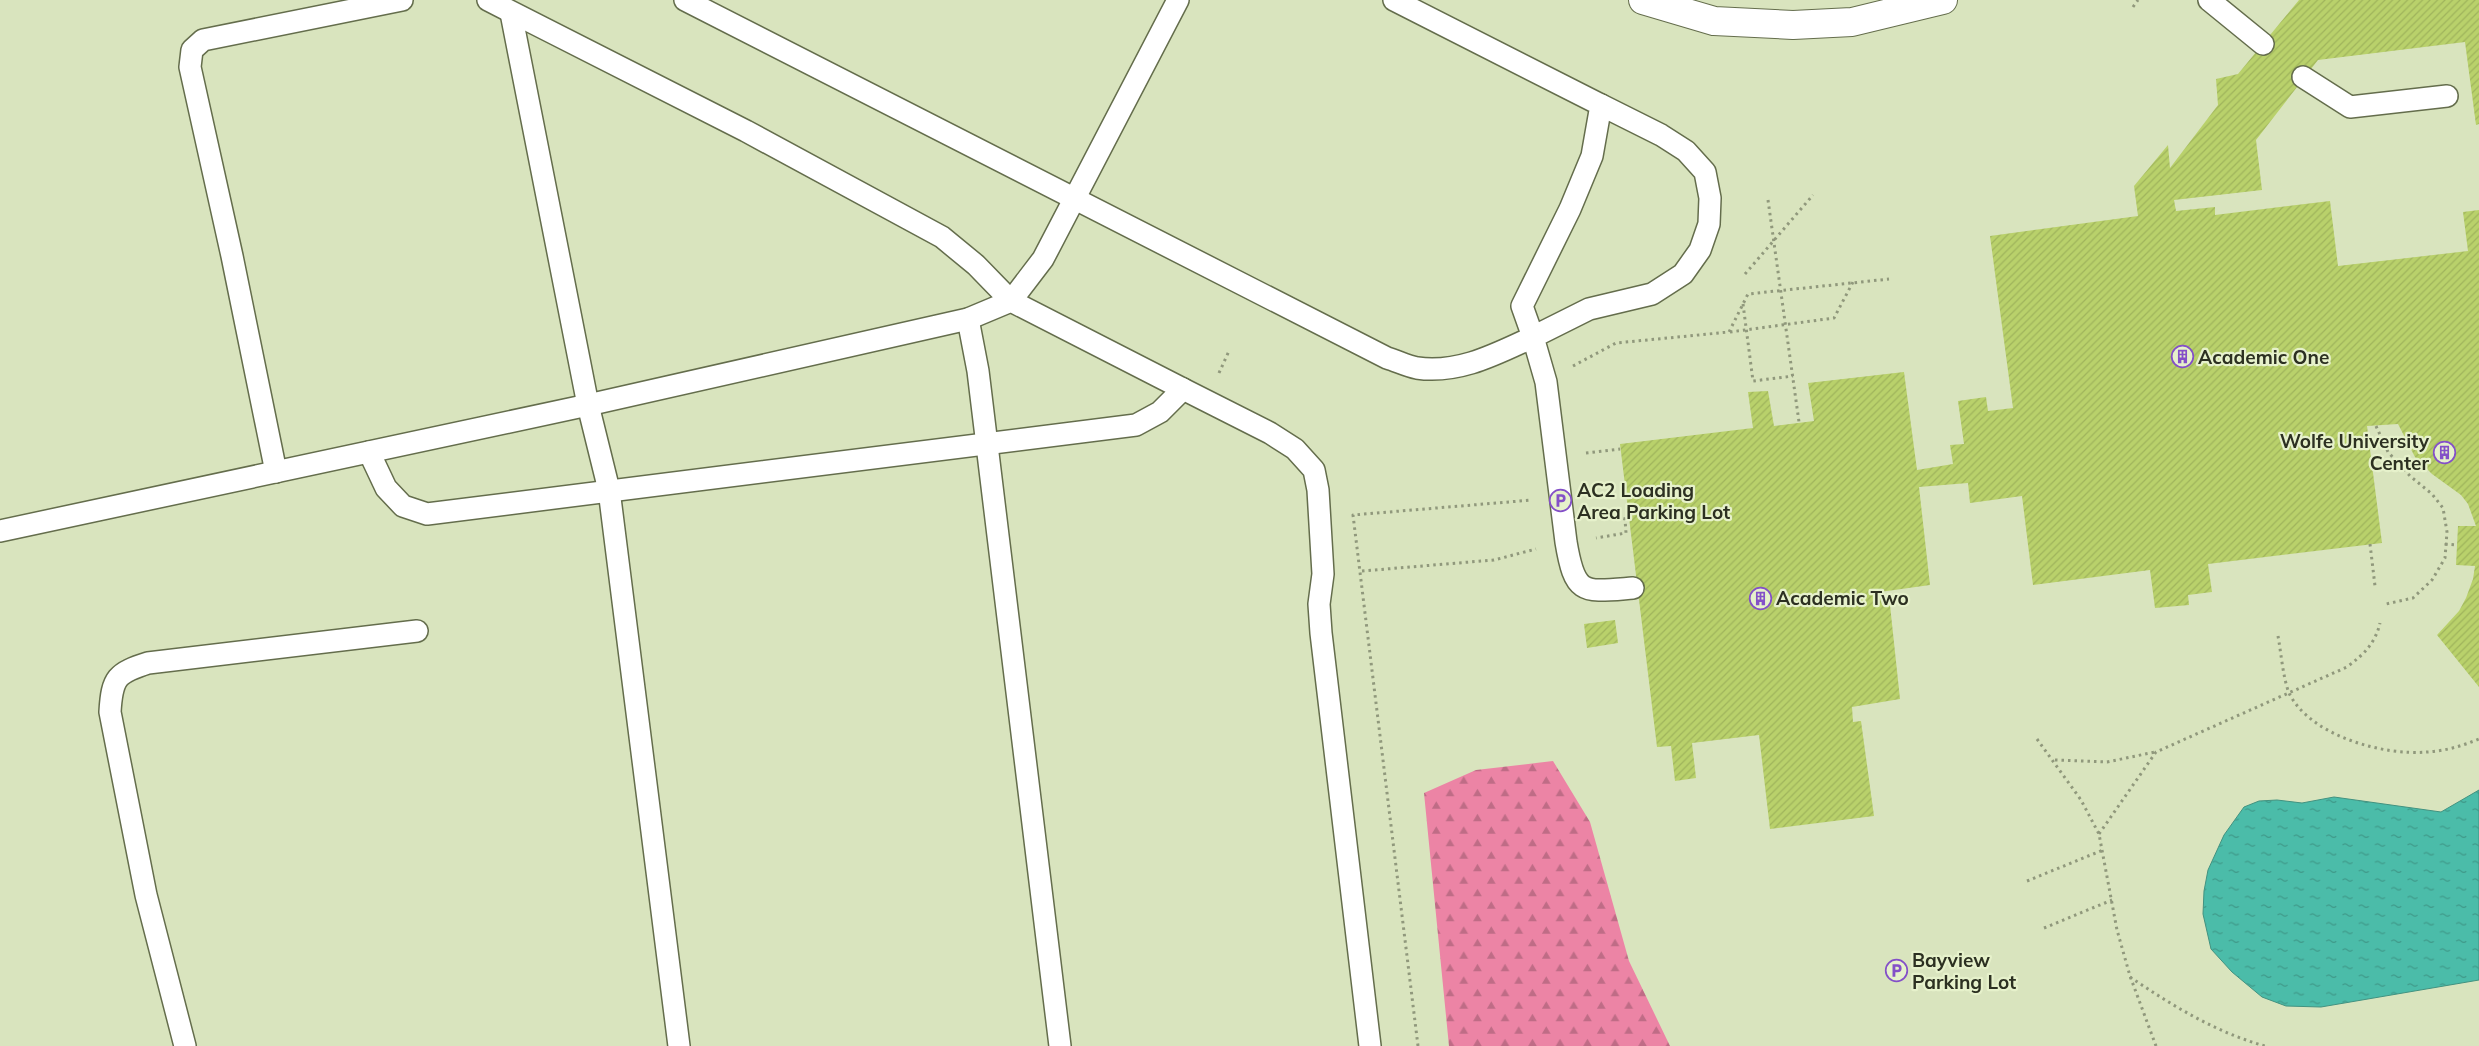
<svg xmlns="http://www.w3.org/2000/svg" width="2479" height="1046" viewBox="0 0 2479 1046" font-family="Mulish,sans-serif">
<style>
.forest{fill:url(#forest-firs)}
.water{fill:url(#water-ripples);stroke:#429280}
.building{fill:url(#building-hatch)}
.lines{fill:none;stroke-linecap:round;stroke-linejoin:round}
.service-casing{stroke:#646d4c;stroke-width:24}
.minor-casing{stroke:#646d4c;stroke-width:30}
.path{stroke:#90987c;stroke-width:3;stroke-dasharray:2.5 4;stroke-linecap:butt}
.service{stroke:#fff;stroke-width:21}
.minor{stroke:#fff;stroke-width:28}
.labels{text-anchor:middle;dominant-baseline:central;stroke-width:4.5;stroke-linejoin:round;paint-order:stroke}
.poi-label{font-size:19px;font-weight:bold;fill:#2c3021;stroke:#e6f1cb;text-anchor:start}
</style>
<defs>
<pattern id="forest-firs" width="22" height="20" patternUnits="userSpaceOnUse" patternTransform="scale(1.25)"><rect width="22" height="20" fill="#ec84a5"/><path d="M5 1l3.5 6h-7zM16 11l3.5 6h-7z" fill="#bf6c86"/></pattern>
<pattern id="water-ripples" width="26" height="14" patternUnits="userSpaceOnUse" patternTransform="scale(1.25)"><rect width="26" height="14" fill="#4bbca9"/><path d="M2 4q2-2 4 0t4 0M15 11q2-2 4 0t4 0" fill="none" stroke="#3f9989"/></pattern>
<pattern id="building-hatch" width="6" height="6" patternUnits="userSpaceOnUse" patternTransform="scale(1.25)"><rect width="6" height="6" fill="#b9d16b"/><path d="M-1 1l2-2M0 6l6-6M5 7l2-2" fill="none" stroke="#9fb45c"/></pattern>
</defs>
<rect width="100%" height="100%" fill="#d9e4be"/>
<polygon class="forest" points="1553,761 1590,822 1629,961 1670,1046 1449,1046 1424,793 1476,770"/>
<polygon class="water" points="2479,790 2479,980 2321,1007 2286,1006 2262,997 2232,972 2211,949 2203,914 2204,891 2208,870 2224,835 2244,807 2259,801 2277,800 2302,803 2334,797 2441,812"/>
<g class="building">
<polygon points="2299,0 2479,0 2479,124 2476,125 2465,42 2318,60 2256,140 2262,190 2174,200 2176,211 2215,207 2215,215 2330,201 2338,266 2468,251 2463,212 2479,210 2479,687 2437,635 2459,611 2466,598 2473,579 2475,566 2456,565 2458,526 2476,526 2468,504 2461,495 2432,474 2415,457 2398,424 2367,426 2382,543 2208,564 2212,592 2188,595 2189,605 2155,608 2150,570 2033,585 2022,496 1970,503 1968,483 1919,487 1930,585 1880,592 1882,605 1890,605 1900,699 1852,707 1853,722 1861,721 1874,816 1770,829 1759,735 1692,743 1696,778 1675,781 1671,746 1657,747 1620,444 1753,428 1748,392 1768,391 1774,426 1814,421 1808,383 1904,372 1917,470 1953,464 1950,445 1964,444 1958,401 1986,397 1988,411 2013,408 1990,236 2138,216 2134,186 2168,145 2170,168 2218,105 2216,79 2238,74"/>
<polygon points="1615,620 1618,643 1587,648 1584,624"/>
</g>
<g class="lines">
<defs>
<g id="service">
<polyline points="488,0 746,131 942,237 976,265 1011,301 1043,259 1178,0"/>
<path d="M685,0L1387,358C1397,361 1407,366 1417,368C1459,374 1496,354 1533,337L1522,306L1570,209L1592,156L1601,105L1394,0"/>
<polyline points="2209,0 2263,44"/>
<polyline points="511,13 588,405 609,490 679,1046"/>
<polyline points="2303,77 2350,107 2447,96"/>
<path d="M1601,105L1661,135L1686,151L1705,172L1710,198L1709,224L1700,250L1683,274L1652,294L1589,309L1533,337L1546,382L1566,542C1575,596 1583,592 1633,588"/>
<polyline points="968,319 978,371 1060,1046"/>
<polyline points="369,452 386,488 403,506 427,514 1136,425 1160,412 1183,389 1270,433 1295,449 1314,470 1318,490 1323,574 1319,604 1321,633 1370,1046"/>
<polyline points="276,472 232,256 190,67 192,50 203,40 402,0"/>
<polyline points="0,531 588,405 968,319 1011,301 1183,389"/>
<path d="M185,1046L146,895L110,712C112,677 117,673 148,663L417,631"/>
</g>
<polyline id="minor" points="1643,0 1714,21 1793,25 1852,22 1943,0"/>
</defs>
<use href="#service" class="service-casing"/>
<use href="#minor" class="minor-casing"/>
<g class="path">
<polyline points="2133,7 2138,0"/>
<polyline points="1768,200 1799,422"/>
<polyline points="1745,274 1813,195"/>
<polyline points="1743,304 1753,381 1793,376"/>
<polyline points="1730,332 1834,318 1853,282"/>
<polyline points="1573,366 1616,343 1729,332 1748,294 1889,279"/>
<polyline points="1219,373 1229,351"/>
<polyline points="2376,426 2388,452 2410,476 2432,494 2443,508 2447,532 2445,558 2432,580 2413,598 2386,604"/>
<polyline points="1586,453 1620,449"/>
<polyline points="1592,510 1625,519 1626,533 1596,538"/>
<polyline points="2370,544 2375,586"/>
<polyline points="2445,544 2457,545"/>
<polyline points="1362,571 1494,560 1536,549"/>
<path d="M2278,636C2281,652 2283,678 2289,693C2310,736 2384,756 2427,752C2445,751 2462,746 2479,739"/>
<polyline points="2037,739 2081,800 2099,834 2117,930 2130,976 2156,1046"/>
<polyline points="2055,760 2107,762 2155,752"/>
<path d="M2099,834L2156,752L2347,667C2364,654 2375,644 2380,623"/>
<polyline points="2027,881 2103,850"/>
<polyline points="2044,928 2112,900"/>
<path d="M2130,977C2173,1006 2215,1032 2265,1046"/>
<polyline points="1418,1046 1353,515 1532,500"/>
</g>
<use href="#service" class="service"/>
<use href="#minor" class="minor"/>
</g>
<defs>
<symbol id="building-ring" viewBox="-11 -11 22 22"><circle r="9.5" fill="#e6f1cb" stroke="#8450c8" stroke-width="1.5"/><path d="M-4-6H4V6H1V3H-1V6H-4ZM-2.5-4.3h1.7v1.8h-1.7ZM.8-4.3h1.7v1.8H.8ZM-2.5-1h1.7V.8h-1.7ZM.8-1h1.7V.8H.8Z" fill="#8450c8"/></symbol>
<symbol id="parking-ring" viewBox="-11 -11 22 22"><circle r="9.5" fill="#e6f1cb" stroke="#8450c8" stroke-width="1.5"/><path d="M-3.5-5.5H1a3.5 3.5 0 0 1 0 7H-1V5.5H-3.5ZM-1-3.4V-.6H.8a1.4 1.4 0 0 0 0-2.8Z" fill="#8450c8"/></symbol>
</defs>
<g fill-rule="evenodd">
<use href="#building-ring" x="2170" y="344" width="25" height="25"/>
<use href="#building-ring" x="2432" y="440" width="25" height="25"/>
<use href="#parking-ring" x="1548" y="488" width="25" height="25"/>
<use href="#building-ring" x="1748" y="586" width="25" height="25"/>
<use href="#parking-ring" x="1884" y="958" width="25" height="25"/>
</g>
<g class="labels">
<g class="poi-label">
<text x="2198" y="357">Academic One</text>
<text x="2429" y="441" text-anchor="end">Wolfe University<tspan x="2429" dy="22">Center</tspan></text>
<text x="1577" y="490">AC2 Loading<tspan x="1577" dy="22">Area Parking Lot</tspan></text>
<text x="1776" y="598">Academic Two</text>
<text x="1912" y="960">Bayview<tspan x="1912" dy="22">Parking Lot</tspan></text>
</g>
</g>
</svg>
